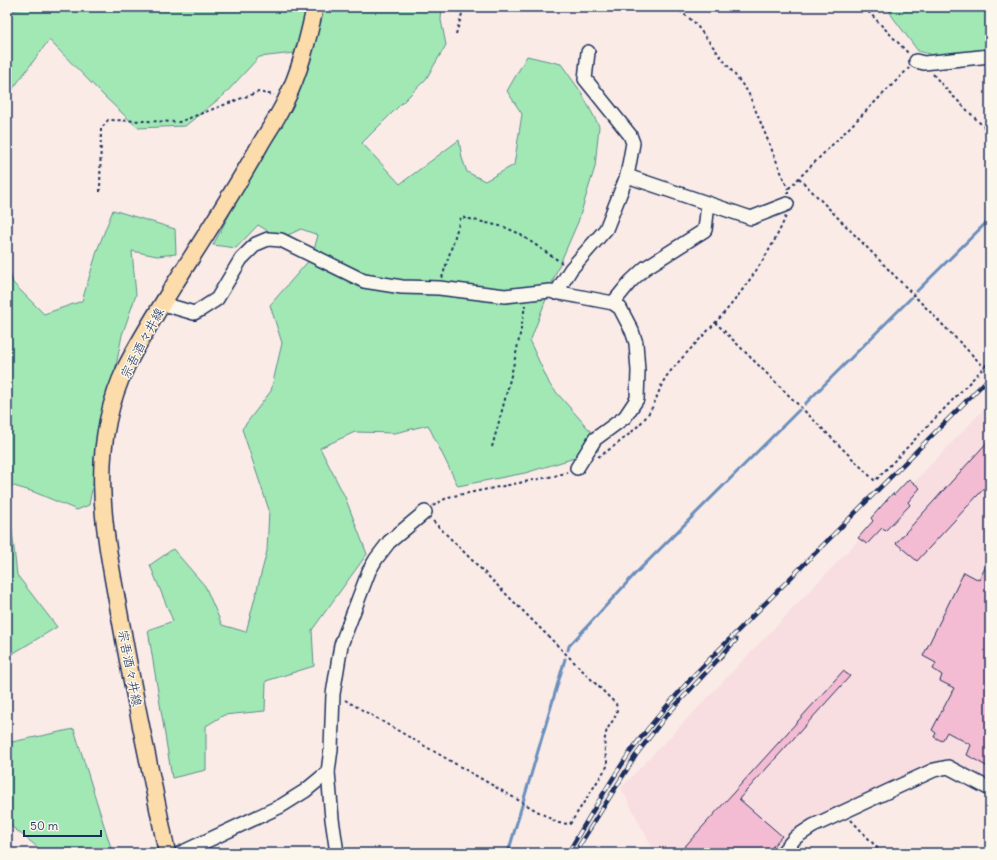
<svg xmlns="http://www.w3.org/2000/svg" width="997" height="860" viewBox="0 0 997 860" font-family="Delius,'Klee One',sans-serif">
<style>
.built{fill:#f8dde1}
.green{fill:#a2e8b5;stroke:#5e8c8a}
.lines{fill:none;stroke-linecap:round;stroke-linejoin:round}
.stream{stroke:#6a8fbc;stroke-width:3}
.building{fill:#f4bcd2;stroke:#1b2f5e}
.minor-casing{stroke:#1b2f5e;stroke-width:16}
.major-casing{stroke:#1b2f5e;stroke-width:19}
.path{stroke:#1b2f5e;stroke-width:2;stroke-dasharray:3 3;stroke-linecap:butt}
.minor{stroke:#fbf7ec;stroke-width:13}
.major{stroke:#fddcac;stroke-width:16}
.rail-casing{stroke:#1b2f5e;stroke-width:4.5}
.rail{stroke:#fbf7ec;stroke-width:3;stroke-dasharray:9;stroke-linecap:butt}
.labels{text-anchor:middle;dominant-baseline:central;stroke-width:3;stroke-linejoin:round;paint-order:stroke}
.street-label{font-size:13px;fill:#1b2f5e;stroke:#fbf7ec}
</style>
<rect width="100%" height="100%" fill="#faebe7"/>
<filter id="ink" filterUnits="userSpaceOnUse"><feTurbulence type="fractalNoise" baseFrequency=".025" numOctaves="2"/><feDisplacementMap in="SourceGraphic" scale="8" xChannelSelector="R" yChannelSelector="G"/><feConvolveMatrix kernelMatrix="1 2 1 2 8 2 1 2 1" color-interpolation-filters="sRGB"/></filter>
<g filter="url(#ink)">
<polygon class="built" points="990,403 990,785 951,764 789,837 775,853 652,853 651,845 621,788"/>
<g class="green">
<polygon points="34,7 442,7 441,20 446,45 426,79 362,143 400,184 459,140 462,158 467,172 485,181 514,165 522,114 507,91 527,56 561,64 581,92 599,126 595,167 578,222 555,275 530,342 550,385 600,442 598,451 525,473 458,486 428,425 395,433 355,432 320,448 345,497 367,554 312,630 314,666 266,681 265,711 224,715 206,726 206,770 172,778 148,630 173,621 150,565 173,549 205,586 222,625 246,632 267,551 269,510 242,429 271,391 282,343 270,305 312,257 318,235 301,229 286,236 275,247 268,231 258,225 236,248 213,245 271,137 303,82 294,53 259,57 224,95 185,126 138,128 105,97 49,40 9,94 7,110 7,9 9,11"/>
<polygon points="888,7 990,7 990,51 948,59 918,51 892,16"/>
<polygon points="113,210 175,229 176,254 157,256 132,251 136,295 122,335 89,505 77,510 34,492 7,484 7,265 13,283 44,314 82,301 98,248"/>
<polygon points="7,522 11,522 17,575 57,627 7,657"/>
<polygon points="74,729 112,851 105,853 45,853 11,826 7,811 7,743"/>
</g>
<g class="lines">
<g class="stream">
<polyline points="917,291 990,219"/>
<polyline points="805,404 912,297"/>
<polyline points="568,650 569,646 635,574 799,410"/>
<polyline points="508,853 565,659"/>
</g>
</g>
<g class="building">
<polygon points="990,439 990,482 917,561 896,543"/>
<polygon points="909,479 920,488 908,502 910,505 885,531 882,528 867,544 858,538 873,521 871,518 893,493 894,495"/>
<polygon points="990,558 990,762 988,767 967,755 971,745 947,732 942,741 934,737 936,733 932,730 954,688 940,681 942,675 933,669 936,663 923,656 964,572 979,580"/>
<polygon points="843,671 850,676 739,799 782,836 767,853 679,853"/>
</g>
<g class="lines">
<defs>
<g id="minor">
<polyline points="916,61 924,63 990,56"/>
<polyline points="627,176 751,218 787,204"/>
<polyline points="556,293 571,269 606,229 627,176 633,143 630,135 585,79 588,52"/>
<polyline points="613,303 630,282 645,268 705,230 708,204"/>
<polyline points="163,304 194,313 200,310 217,299 241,259 256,244 268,239 281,240 364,281 402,287 439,288 505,296 550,291 613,303 620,308 632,331 636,343 638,371 637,399 625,417 595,439 577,468"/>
<polyline points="181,853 281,806 305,791 328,772"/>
<polyline points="337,853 332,819 328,772 331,749 333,694 341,645 369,571 376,559 389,542 425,512"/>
<polyline points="782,853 796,837 813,826 934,770 948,767 990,789"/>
</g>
<path id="major" d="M167,853C153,782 137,711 124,639C108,547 83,457 126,367C140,339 158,311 174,285C203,239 233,193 260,145C268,131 278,117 285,102C300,72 308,39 315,7"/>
</defs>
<use href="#minor" class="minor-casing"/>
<use href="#major" class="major-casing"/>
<g class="path">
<polyline points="675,7 694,22 748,92 788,189"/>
<polyline points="864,7 909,54"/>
<polyline points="456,34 464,7"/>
<polyline points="933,74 945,88 990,133"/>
<polyline points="799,178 984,367"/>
<polyline points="100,192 101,129 108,120 179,122 258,92 274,95"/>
<polyline points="788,194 788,189 909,68"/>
<polyline points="442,278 461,217 504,227 518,233 562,263"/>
<polyline points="715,322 875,481 990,361"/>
<path d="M492,447C505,400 518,353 525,305"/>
<path d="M598,457C614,447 641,427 650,411C658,399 659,385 669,373C688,350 711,329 730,306C752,278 773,248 786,216"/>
<polyline points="433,506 448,497 559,475 567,472"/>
<path d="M345,700L558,823L570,824L608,765C605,755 603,744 606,733C609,722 620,717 616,704L433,521"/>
<polyline points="851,820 882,853"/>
</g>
<use href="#minor" class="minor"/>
<use href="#major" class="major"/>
<defs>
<g id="rail">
<polyline points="579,846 636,755 665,717 736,640"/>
<path d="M568,853C588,819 608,784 631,751C651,723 674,698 696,673L990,377"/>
</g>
</defs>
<use href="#rail" class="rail-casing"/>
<use href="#rail" class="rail"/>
</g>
</g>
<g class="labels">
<g class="street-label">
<text transform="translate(142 343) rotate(-62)">宗吾酒々井線</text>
<text transform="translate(130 668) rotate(79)">宗吾酒々井線</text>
</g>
</g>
<rect width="997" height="860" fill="none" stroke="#fbf7ec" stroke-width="24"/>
<rect x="12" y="12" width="973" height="836" fill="none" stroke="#1b2f5e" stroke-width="1.5" filter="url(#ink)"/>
<path d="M24 830v6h77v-6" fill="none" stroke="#1b2f5e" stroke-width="2"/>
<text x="30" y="830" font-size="12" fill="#1b2f5e" stroke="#fbf7ec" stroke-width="3" paint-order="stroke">50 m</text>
</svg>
